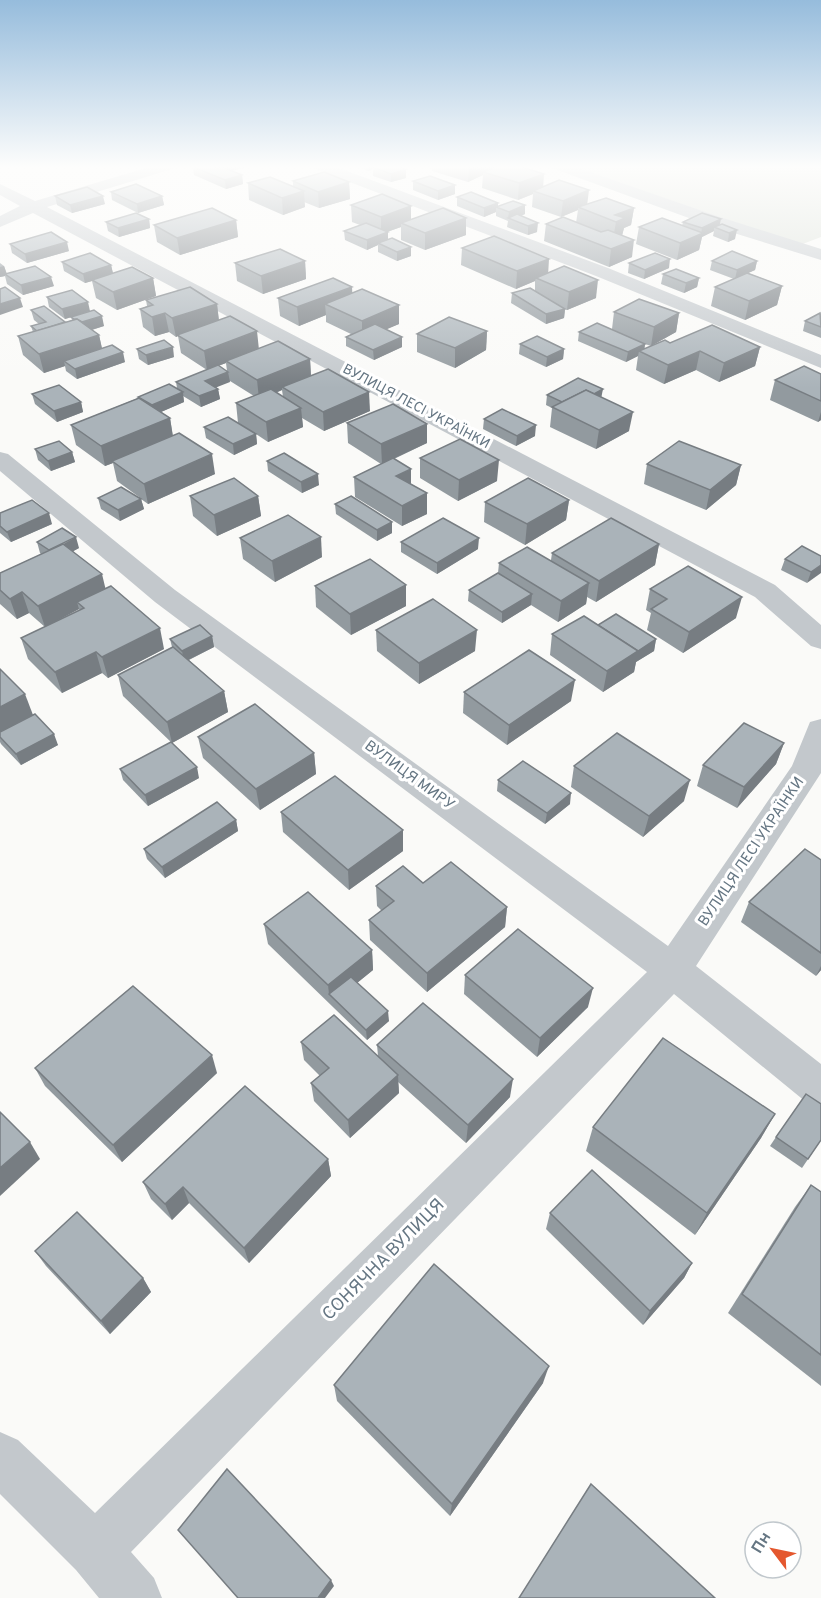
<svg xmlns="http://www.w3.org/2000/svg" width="821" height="1598" viewBox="0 0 821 1598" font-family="Overpass,sans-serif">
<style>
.green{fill:#dadfd7}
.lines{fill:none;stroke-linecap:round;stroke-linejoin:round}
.minor{fill:#c3c8cc;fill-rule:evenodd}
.wall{fill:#929a9f;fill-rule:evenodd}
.shaded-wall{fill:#777d82}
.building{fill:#aab3b9;stroke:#777d82;stroke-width:1.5}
.labels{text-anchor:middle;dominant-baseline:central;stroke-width:6;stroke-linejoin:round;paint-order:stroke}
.far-street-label{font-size:14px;fill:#657683;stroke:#fff}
.street-label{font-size:15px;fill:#657683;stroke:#fff}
.near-street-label{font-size:18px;fill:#657683;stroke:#fff}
</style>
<rect width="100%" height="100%" fill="#fafaf8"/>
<polygon class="green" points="569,165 821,165 821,237 800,245"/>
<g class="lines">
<g class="minor">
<polygon points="156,165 179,165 176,168 47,207 775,585 821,625 821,649 811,646 755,597 33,213 0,227 0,216 20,206 0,195 0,184 35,201"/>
<polygon points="310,165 331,165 608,268 821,355 821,368 596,276 313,168"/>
<polygon points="549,165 570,165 720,217 821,249 821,260 708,225 552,168"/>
<polygon points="0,452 8,454 175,590 668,946 792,766 810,722 821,719 821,773 696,966 821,1064 821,1108 806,1102 674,994 131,1552 154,1578 162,1598 99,1598 76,1570 0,1494 0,1432 18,1440 95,1513 647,972 155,602 0,471"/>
</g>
</g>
<g class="wall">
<polygon points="201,165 250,165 251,166 232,171 242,175 243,184 226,189 194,175 193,167"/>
<polygon points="356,165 394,165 406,178 391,182 373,176 373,169 368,171 356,166"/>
<polygon points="433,165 497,165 497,167 587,204 634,208 631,225 624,228 622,235 632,257 609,267 544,241 546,224 576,223 578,210 561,217 532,207 533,194 518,200 482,188 483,175 468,182 432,171"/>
<polygon points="293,181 349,182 350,199 319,208 304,202 305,207 283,215 249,200 248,183 293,186"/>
<polygon points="413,181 455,185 455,194 438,200 413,190"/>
<polygon points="111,192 162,196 164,205 138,213 112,200"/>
<polygon points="55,196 105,204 72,213 57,205"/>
<polygon points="457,197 498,203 498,207 525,214 521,216 537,232 528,235 507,227 508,221 496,216 496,212 484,217 457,206"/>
<polygon points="351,205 411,220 466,235 425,250 401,240 401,227 387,232 388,232 388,239 411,256 397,261 378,252 378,245 367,250 345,240 344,231 360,225 352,222"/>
<polygon points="149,219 150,228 119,237 108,231 106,222"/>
<polygon points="236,220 238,237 180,255 157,242 154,225"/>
<polygon points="683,222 720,225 722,224 735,239 728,242 713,236 714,231 702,237 699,250 677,260 636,244 639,227 682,226"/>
<polygon points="10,244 69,251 27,263 12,253"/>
<polygon points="462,248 548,273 596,298 567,310 565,309 564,318 546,324 511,303 512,293 535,290 535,281 516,289 461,265"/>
<polygon points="305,261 306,279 263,294 237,281 235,263"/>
<polygon points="712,261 757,261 755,270 748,273 782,286 777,305 745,320 711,306 715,287 734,279 710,270"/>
<polygon points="62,262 111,265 113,273 153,278 156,296 117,310 96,298 92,281 85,283 64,271"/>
<polygon points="0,263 4,266 7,274 54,286 23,295 7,284 5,276 0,277"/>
<polygon points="629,263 669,268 644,279 628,273"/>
<polygon points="663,274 699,278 697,287 684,293 661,284"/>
<polygon points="352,293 399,324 386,329 402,347 374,360 346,346 346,337 351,334 326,322 326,315 299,326 280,316 278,298"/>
<polygon points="47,297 90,311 104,326 92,330 99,335 102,348 125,362 77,379 66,371 65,366 44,373 23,355 18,336 33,332 31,326 39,324 34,320 31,310 65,322 72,320 71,317 83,314 65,319 49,307"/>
<path d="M146,300L217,304L219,320L259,349L310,359L311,375L370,411L324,431L302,418L303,427L268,442L256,434L257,444L234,455L206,438L204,427L253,433L238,423L236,403L254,396L230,381L216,387L218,389L220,399L201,407L183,396L184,402L161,412L170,418L173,436L215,474L148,504L141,499L144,509L120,521L101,509L98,498L139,497L117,481L113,463L105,466L76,445L71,425L138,398V397L177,388L176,382L207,370L181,353L178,336L176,337L169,332L155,336L143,327L140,309L147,306ZM226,363L227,371L218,366ZM282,390L283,397L276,393Z"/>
<polygon points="614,312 679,313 676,332 651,346 645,344 644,349 670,343 760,347 755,366 719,382 696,370 664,384 636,370 638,356 626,362 578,341 579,332 612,329"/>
<polygon points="821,313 821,338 803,331 805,321"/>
<polygon points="487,331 486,350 455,368 417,352 417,334"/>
<polygon points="520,344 564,349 563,359 546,367 519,354"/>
<polygon points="137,349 174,357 148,365 139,359"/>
<polygon points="821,374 821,420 818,422 770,400 775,380"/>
<polygon points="32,394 81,402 83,412 57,422 35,404"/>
<polygon points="547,395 602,397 629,431 596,449 550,427 552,408 546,405"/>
<polygon points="484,419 535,436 516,446 483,429"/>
<polygon points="347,423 427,424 427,443 394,459 411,484 427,493 427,514 402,526 355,497 354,477 381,464 348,443"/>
<polygon points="35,449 72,452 75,462 51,471 38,460"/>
<polygon points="420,458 497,481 458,501 420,478"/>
<polygon points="267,461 319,485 302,493 268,471"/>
<polygon points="647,464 741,465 736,485 706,510 644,484"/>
<polygon points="190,496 258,496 261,516 217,536 193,516"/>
<polygon points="569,500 566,520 525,545 484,522 485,502"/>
<polygon points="335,504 392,522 392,533 377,541 336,514"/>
<polygon points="0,513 52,524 11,542 0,533"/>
<polygon points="240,538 322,557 275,582 243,559"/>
<polygon points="37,542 79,548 73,551 106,589 164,649 108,678 102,673 62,693 28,659 21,638 80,610 79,609 45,627 29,613 17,619 0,604 0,573 41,554 40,553"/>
<polygon points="401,542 478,549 437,574 401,552"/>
<polygon points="659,544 655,565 596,602 587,597 586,604 558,622 531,605 502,623 468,601 469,590 498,573 499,563 551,560 552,553"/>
<polygon points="821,556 807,583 781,570 785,559"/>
<polygon points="406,585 406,606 351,635 316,607 315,586"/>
<polygon points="650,589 736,618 683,653 647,630 651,613 646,610"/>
<polygon points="598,625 656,639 654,651 636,662 634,672 603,692 550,655 552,634"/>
<polygon points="376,630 475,651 419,684 377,651"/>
<polygon points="212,636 214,647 189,660 224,691 228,712 172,743 123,696 118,675 172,647 170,639"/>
<polygon points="0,669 32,715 58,745 21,765 1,744 0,742"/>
<polygon points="464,692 571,701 507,745 463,713"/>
<polygon points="198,737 314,753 316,774 260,810 203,758"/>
<polygon points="784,743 776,764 737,808 697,786 703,765"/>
<polygon points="574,766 684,801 643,837 571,787"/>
<polygon points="120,769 199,778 148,806 123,780"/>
<polygon points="498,780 570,804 545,824 497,791"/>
<polygon points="281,812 403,851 349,890 283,832"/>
<polygon points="236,820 238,831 165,878 147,859 144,849"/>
<polygon points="821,860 821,970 816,976 741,922 749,902"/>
<polygon points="423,883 507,907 505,927 427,992 370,940 369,920 382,911 377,906 376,886"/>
<polygon points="264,924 372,950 373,970 357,983 389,1021 367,1040 268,944"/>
<polygon points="465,975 588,1007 537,1057 464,994"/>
<polygon points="301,1042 378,1056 377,1045 510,1097 466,1143 398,1082 399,1093 350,1138 314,1101 311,1083 320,1076 304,1060"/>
<polygon points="35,1068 217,1073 122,1162 45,1086"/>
<polygon points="775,1114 761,1138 695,1235 586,1151 593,1127"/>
<polygon points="776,1137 821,1140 802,1168 770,1146"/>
<polygon points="328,1159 331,1176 249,1263 189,1203 172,1220 151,1199 143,1182"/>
<polygon points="811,1185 821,1192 821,1386 728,1313 795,1207"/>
<polygon points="550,1213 692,1263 684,1278 643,1325 546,1229"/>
<polygon points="35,1251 143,1278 151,1292 110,1334 46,1266"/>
<polygon points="543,1383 450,1516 337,1401 334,1385"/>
</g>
<g class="shaded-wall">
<polygon points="223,165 250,165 251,166 224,173"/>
<polygon points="368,165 390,165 373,167 373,169 368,171"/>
<polygon points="471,165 497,165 497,170 483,172 483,175 468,182 469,166"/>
<polygon points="406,169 406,178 391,182 391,174"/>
<polygon points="544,174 543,190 533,191 533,194 518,200 519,183"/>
<polygon points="242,175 243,184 226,189 225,180"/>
<polygon points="349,182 350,199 319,208 318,192"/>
<polygon points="455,185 455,194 438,200 438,191"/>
<polygon points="589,190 587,206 578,207 578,210 561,217 563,201"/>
<polygon points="304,191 305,207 283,215 282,198"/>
<polygon points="103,196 105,204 72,213 70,205"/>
<polygon points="162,196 164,205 138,213 137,204"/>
<polygon points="498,203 498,208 496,207 496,212 484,217 484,208"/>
<polygon points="525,205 525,214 512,219 508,218 509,212"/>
<polygon points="411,206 411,223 401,223 401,227 381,234 381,217"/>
<polygon points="634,208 631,225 624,228 622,236 613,239 616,222 615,215"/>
<polygon points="466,218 466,235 425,250 425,233"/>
<polygon points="149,219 150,228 119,237 118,228"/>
<polygon points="721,219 719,228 714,227 714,231 702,237 699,250 677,260 680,243 701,234 702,228"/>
<polygon points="236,220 238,237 180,255 177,238"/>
<polygon points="538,223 537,232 528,235 528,226"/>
<polygon points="737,230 735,239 728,242 729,233"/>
<polygon points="388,232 388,242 378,243 378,245 367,250 367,240"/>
<polygon points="634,240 632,257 609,267 611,249"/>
<polygon points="67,242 69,251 27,263 25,254"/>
<polygon points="411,247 411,256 397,261 397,252"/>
<polygon points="549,259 548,276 536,278 535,281 516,289 517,271"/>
<polygon points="670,259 669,268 644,279 645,270"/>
<polygon points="305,261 306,279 263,294 261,276"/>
<polygon points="757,261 755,270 735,279 737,270"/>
<polygon points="111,265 113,274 92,280 92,281 85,283 83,274"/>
<polygon points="4,266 7,275 5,274 5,276 0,277 0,267"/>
<polygon points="51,277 54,286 23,295 21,285"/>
<polygon points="153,278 156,296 117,310 113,292"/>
<polygon points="699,278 697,287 684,293 686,283"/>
<polygon points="598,280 596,298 567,310 569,292"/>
<polygon points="782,286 777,305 745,320 749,301"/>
<polygon points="352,287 353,305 325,304 326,315 299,326 297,307"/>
<polygon points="20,298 23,307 0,315 0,304"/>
<polygon points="88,302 90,311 65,319 62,309"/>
<polygon points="217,304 219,323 177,335 178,336 176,337 172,318"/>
<polygon points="399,305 399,324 362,340 362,321"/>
<polygon points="565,309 564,318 546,324 546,314"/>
<polygon points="165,313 169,332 155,336 152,317"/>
<polygon points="679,313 676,332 651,346 654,327"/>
<polygon points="102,316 104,326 81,333 79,323"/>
<polygon points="257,331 259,350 226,361 226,363 207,370 204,351"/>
<polygon points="487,331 486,350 455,368 455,348"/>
<polygon points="99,335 103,354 64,361 65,366 44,373 39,354"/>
<polygon points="402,337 402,347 374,360 373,350"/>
<polygon points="645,344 644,353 639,351 638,356 626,362 628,352"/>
<polygon points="173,347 174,357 148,365 146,355"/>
<polygon points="760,347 755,366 719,382 724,363"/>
<polygon points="564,349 563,359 546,367 547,357"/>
<polygon points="700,351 696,370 664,384 668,365"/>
<polygon points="123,352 125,362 77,379 75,369"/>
<polygon points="310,359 311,378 282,387 282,390 259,399 257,380"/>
<polygon points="228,372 230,382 207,391 205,381"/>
<polygon points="218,389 220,399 201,407 199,396"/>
<polygon points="603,389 601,399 570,416 571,406"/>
<polygon points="183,392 184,402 154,415 152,405"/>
<polygon points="369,392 370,411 324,431 323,412"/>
<polygon points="81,402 83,412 57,422 54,411"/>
<polygon points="301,408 303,427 268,442 266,422"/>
<polygon points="633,412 629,431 596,449 599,430"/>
<polygon points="821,412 821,420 818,422"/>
<polygon points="170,418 173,438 112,461 113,463 105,466 101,446"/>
<polygon points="427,424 427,443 382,464 381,444"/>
<polygon points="536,425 535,436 516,446 517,436"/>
<polygon points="256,434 257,444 234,455 233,444"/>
<polygon points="72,452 75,462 51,471 48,461"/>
<polygon points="212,454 215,474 148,504 144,484"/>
<polygon points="499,460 497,481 458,501 459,480"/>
<polygon points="741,465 736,485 706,510 710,490"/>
<polygon points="411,469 411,489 396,476"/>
<polygon points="318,474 319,485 302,493 301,482"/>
<polygon points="427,493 427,514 402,526 402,506"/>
<polygon points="258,496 261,516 217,536 214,515"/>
<polygon points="141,499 144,509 120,521 118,510"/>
<polygon points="569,500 566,520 525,545 527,524"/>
<polygon points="49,513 52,524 11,542 7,532"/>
<polygon points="392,522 392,533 377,541 377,530"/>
<polygon points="76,537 79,548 54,562 50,551"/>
<polygon points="321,537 322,557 275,582 272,561"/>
<polygon points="479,538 478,549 437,574 437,563"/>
<polygon points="659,544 655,565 596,602 599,581"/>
<polygon points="821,565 821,573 807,583 811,572"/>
<polygon points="102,574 107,595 77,602 79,609 45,627 38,606"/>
<polygon points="589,583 586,604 558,622 561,601"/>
<polygon points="406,585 406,606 351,635 350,614"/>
<polygon points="22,592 29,613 17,619 10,599"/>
<polygon points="532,594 531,605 502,623 502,612"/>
<polygon points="742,597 736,618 683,653 689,632"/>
<polygon points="160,628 164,649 108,678 102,657"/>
<polygon points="477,630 475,651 419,684 419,663"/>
<polygon points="212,636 214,647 184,662 182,651"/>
<polygon points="656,639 654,651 636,662 634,672 603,692 607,671"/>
<polygon points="96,652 102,673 62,693 55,672"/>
<polygon points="575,680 571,701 507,745 509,725"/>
<polygon points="224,691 228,712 172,743 167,722"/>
<polygon points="25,694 33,715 0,732 0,707"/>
<polygon points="54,734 58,745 21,765 16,754"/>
<polygon points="784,743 776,764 737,808 744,787"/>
<polygon points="314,753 316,774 260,810 256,789"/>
<polygon points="197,767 199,778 148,806 145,795"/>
<polygon points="690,780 684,801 643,837 649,816"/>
<polygon points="571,793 570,804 545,824 547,813"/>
<polygon points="236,820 238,831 165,878 162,867"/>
<polygon points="403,830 403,851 349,890 348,870"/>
<polygon points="507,907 505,927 427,992 427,973"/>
<polygon points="372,950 373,970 336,1000 329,994 328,985"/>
<polygon points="821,966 821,970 816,976"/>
<polygon points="593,988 588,1007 537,1057 540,1038"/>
<polygon points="388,1011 389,1021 367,1040 366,1030"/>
<polygon points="212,1055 217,1073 122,1162 113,1145"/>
<polygon points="398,1075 399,1093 350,1138 348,1120"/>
<polygon points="513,1079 510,1097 466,1143 468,1125"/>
<polygon points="775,1114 761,1138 695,1235 707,1213"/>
<polygon points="30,1142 40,1159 0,1196 0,1168"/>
<polygon points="328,1159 331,1176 249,1263 244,1248"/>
<polygon points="183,1187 189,1203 172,1220 165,1204"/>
<polygon points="692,1263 684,1278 643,1325 650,1311"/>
<polygon points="143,1278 151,1292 110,1334 101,1321"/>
<polygon points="549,1366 543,1383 450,1516 452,1504"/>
<polygon points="331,1580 334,1586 325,1598 318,1598"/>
</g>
<g class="building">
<polygon points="201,165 209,165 218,168 222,167 242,175 225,180 193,167"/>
<polygon points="380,165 394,165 406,169 391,174 373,167"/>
<polygon points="502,165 516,165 544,174 519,183 483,172"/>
<polygon points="324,172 349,182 318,192 293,181"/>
<polygon points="430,176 455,185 438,191 413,181"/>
<polygon points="270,177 304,191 282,198 248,183"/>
<polygon points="559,180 589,190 563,201 533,191"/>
<polygon points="136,184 162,196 137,204 111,192"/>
<polygon points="87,187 103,196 70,205 55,196"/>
<polygon points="471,192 498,203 484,208 457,197"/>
<polygon points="382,194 411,206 381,217 351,205"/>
<polygon points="606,198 634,208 615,215 625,218 616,222 578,207"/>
<polygon points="513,201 525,205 509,212 496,207"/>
<polygon points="212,208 236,220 177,238 154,225"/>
<polygon points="443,208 466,218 425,233 401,223"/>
<polygon points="136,213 149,219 118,228 106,222"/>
<polygon points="702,213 721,219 702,228 683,222"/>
<polygon points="517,214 538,223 528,226 508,218"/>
<polygon points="563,217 601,232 608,230 634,240 611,249 546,224"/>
<polygon points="662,218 703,233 680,243 639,227"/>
<polygon points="366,223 388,232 367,240 344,231"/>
<polygon points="722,224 737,230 729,233 714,227"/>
<polygon points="51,232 67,242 25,254 10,244"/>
<polygon points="494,236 549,259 517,271 462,248"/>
<polygon points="392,238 411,247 397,252 378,243"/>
<polygon points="280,249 305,261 261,276 235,263"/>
<polygon points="732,251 757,261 737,270 712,261"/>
<polygon points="90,253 111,265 83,274 62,262"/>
<polygon points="655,253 670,259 645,270 629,263"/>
<polygon points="35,266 51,277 21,285 5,274"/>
<polygon points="564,266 598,280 569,292 536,278"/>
<polygon points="132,267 153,278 113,292 92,280"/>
<polygon points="676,269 699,278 686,283 663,274"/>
<polygon points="747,273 782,286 749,301 715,287"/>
<polygon points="333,278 352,287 297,307 278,298"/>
<polygon points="5,287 20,298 0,304 0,289"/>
<polygon points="190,287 217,304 172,318 165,313 152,317 140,309 153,305 146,300"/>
<polygon points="530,288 565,309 546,314 512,293"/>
<polygon points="362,289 399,305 362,321 325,304"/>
<polygon points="72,290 88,302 62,309 47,297"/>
<polygon points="639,299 679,313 654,327 614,312"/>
<polygon points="44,306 65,322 37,331 31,326 46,322 31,310"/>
<polygon points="94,310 102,316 82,322 77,319 74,319 71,317"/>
<polygon points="820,313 821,327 805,321"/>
<polygon points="230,316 257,331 204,351 177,335"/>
<polygon points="449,317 487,331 455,348 417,334"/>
<polygon points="77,319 99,335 39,354 18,336"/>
<polygon points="597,323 645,344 628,352 579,332"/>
<polygon points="375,324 402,337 373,350 346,337"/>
<polygon points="712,325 760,347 724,363 700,351 668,365 639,351 665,340 670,343"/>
<polygon points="537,336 564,349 547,357 520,344"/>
<polygon points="164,340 173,347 146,355 137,349"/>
<polygon points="278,341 310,359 257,380 226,361"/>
<polygon points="112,345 123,352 75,369 64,361"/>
<polygon points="218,365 228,372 205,381 218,389 199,396 176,382"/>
<polygon points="804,366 821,374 821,401 775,380"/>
<polygon points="328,369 369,392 323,412 282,387"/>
<polygon points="578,378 603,389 594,394 586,390 562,402 547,395"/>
<polygon points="169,384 183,392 152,405 138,397"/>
<polygon points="59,385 81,402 54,411 32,394"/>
<polygon points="271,389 301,408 266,422 236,403"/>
<polygon points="586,390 633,412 599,430 552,407"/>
<polygon points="139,398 170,418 101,446 71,425"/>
<polygon points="393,404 427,424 381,444 347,423"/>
<polygon points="502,409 536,425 517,436 484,419"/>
<polygon points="228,417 256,434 233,444 204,427"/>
<polygon points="179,433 212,454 144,484 112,461"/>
<polygon points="460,439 499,460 459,480 420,458"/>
<polygon points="59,441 72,452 48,461 35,449"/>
<polygon points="679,441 741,465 710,490 647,464"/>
<polygon points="284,453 318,474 301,482 267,461"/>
<polygon points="393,458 411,469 396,476 427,493 402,506 354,477"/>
<polygon points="234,478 258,496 214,515 190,496"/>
<polygon points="528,478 569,500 527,524 485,502"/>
<polygon points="121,487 141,499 118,510 98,498"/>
<polygon points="351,496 392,522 377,530 335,504"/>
<polygon points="32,500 49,513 7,532 0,526 0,513"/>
<polygon points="288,515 321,537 272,561 240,538"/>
<polygon points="443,518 479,538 437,563 401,542"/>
<polygon points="611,518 659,544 599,581 552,553"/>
<polygon points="62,528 76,537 49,550 37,542"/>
<polygon points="63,544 102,574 38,606 22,592 10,599 0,590 0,573"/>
<polygon points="802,546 821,556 821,565 811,572 785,559"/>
<polygon points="527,547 589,583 561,601 499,563"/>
<polygon points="370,559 406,585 350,614 315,586"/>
<polygon points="688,566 742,597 689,632 651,609 667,599 650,589"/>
<polygon points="498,573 532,594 502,612 469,590"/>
<polygon points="111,586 160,628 102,657 96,652 55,672 21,638 84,608 77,602"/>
<polygon points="433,599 477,630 419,663 376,630"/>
<polygon points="616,614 656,639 638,651 598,625"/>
<polygon points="584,616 638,651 607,671 552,634"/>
<polygon points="200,625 212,636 182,651 170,639"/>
<polygon points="173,647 224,691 167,722 118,675"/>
<polygon points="529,650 575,680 509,725 464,692"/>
<polygon points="0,669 25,694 0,707"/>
<polygon points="255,704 314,753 256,789 198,737"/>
<polygon points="35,714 54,734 16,754 0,737 0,732"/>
<polygon points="744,723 784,743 744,787 703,765"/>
<polygon points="617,733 690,780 649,816 574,766"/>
<polygon points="171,742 197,767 145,795 120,769"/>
<polygon points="523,761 571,793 547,813 498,780"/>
<polygon points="335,776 403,830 348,870 281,812"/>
<polygon points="217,802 236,820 162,867 144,849"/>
<polygon points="805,849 821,860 821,953 749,902"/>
<polygon points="451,862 507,907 427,973 369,920 394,901 376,886 403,866 423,883"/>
<polygon points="308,892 372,950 328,985 264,924"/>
<polygon points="518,929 593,988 540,1038 465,975"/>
<polygon points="351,977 388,1011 366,1030 329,994"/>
<polygon points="133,986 212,1055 113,1145 35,1068"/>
<polygon points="423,1003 513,1079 468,1125 377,1045"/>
<polygon points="334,1015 398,1075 348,1120 311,1083 329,1068 301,1042"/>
<polygon points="663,1038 775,1114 707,1213 593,1127"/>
<polygon points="245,1086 328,1159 244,1248 183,1187 165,1204 143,1182"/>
<polygon points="806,1094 821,1104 821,1140 808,1159 776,1137"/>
<polygon points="0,1112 30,1142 0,1168"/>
<polygon points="592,1170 692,1263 650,1311 550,1213"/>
<polygon points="811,1185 821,1192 821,1355 742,1294"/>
<polygon points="77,1212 143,1278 101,1321 35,1251"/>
<polygon points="434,1264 549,1366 452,1504 334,1385"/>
<polygon points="227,1469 331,1580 318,1598 238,1598 178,1530"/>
<polygon points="591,1484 715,1598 519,1598"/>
</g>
<linearGradient id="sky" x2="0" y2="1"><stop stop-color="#96bcdc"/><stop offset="0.43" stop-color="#fdfdfc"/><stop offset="1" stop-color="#fdfdfc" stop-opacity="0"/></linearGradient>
<rect width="821" height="388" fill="url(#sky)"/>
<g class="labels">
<g class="far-street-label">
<text transform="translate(416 407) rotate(28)">ВУЛИЦЯ ЛЕСІ УКРАЇНКИ</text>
</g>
<g class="street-label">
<text transform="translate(409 776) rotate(36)">ВУЛИЦЯ МИРУ</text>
<text transform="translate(752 852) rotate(-56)">ВУЛИЦЯ ЛЕСІ УКРАЇНКИ</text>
</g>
<g class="near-street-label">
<text transform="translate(384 1260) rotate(-45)">СОНЯЧНА ВУЛИЦЯ</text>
</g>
</g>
<g transform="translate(773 1550) rotate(302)"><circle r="28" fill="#ffffff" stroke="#c1c8cd" stroke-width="1.5"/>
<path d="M0-4.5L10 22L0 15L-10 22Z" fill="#e4572e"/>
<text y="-9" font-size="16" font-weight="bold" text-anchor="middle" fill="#657683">Пн</text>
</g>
</svg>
